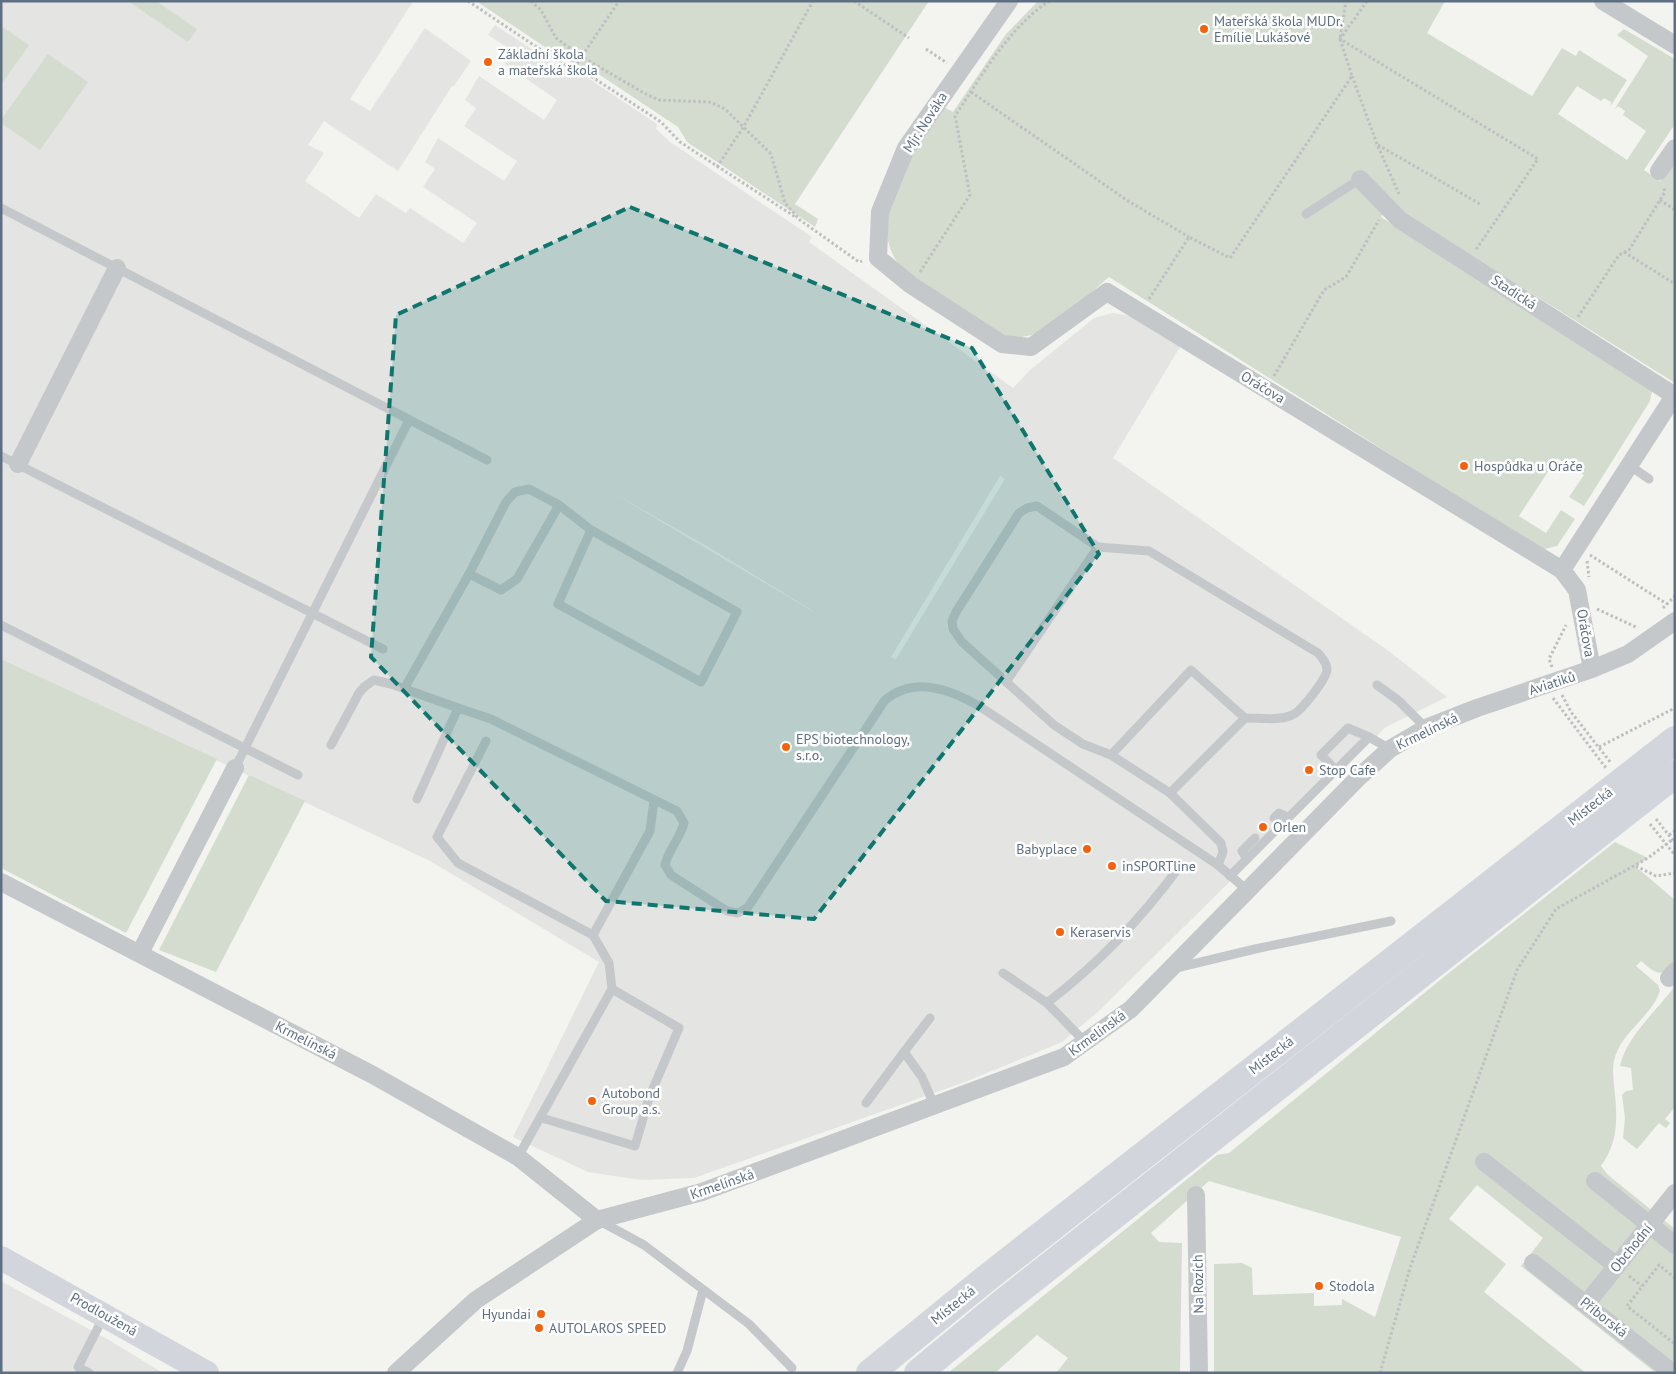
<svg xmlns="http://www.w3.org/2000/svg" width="1676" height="1374" viewBox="0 0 1676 1374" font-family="'PT Sans',sans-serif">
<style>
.built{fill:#e4e4e2;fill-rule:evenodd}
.green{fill:#d3dccf}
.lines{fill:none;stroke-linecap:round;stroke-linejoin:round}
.path{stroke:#bebfc1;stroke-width:3;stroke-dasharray:2.5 2.5;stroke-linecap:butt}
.service{stroke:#c5c8cb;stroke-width:9}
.minor{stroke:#c5c8cb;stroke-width:18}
.secondary{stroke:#d2d6dc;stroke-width:24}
.trunk{stroke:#d2d6dc;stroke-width:28}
.marked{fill:#0f766e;fill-opacity:0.2;stroke:#0f766e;stroke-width:4;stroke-dasharray:10 6;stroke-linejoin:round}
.poi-dot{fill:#f5620e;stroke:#fff;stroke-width:2}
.labels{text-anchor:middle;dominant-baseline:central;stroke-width:5;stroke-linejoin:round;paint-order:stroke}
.poi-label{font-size:14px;fill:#5f6f83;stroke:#fff;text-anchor:start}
.street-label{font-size:14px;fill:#5f6f83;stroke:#fff}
</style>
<rect width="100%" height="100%" fill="#f3f4ef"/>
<g class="built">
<path d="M1,1H409L412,3L350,99L370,111L425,28L471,61L454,86H452L398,171L324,121L308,145L324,153L305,181L359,218L376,194L406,213L410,208L463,243L477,223L423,187L435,169L425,162L438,138L504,181L517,161L464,126L476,108L465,100L479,76L544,120L557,100L505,64L513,51L488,35L495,25L557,66L588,78L657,124L656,129L670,142L812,237L809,242L1013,388L1030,370L1094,318L1112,313L1131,316L1180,347L1113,458L1390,652L1447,697L1386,727L1100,1010L1062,1042L965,1082L694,1178L641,1180L588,1172L513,1137L599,962L430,861L1,659ZM1000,476L1005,479L896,659L891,657ZM613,493L705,545L813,611H812Z"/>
<polygon points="1,1281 109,1340 163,1373 1,1373"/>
</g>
<g class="green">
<polygon points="128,1 156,1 197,29 188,42"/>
<polygon points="480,1 929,1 795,204 818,219 815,227 687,142 678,127 594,71 563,59 479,3"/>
<path d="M1038,1H1445L1427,33L1532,96L1562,48L1576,56L1579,50L1627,80L1610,107L1611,102L1604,98L1601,101L1577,86L1558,114L1627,160L1646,131L1623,115L1625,111L1618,106L1614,110L1648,56L1617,35L1624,29L1675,59V124L1644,170L1660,181L1675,159V383L1389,204L1381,217L1613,362L1652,391L1650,401L1584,506L1569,497L1584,475L1557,458L1519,516L1546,533L1561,510L1575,519L1557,546L1545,549L1536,546L1109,277C1087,295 1055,331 1027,336C1016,339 1007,336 996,334L901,267C861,220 916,148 942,106L953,112L1006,34Z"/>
<polygon points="1,26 29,45 1,85"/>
<polygon points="48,54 88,82 40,150 1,123 1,120"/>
<polygon points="1,659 217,759 126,933 1,868"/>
<polygon points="249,775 305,801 216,972 159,950"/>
<path d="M1615,842L1648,858L1635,866L1675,900V963C1661,979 1655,973 1641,961L1636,966L1658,985L1660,991C1652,1015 1625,1030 1616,1054C1612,1064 1613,1074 1614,1085C1617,1114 1620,1140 1601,1166L1608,1175L1675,1229V1373H1656L1521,1266L1543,1238L1477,1185L1449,1219L1506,1264L1484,1292L1586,1373H1214V1264L1242,1263L1252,1268L1253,1295L1314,1293V1306L1342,1305V1299L1375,1317L1401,1237L1209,1181L1151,1233L1159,1242L1182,1243L1180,1373H1056L1068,1358L1037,1335L995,1373H948L1217,1155L1229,1153L1445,976Z"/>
<path d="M1675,983V1107L1665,1119L1670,1123L1666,1128L1659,1123L1637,1149L1623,1138L1625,1118L1622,1095L1626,1091L1633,1090L1631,1068L1620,1066C1626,1038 1654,1013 1672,990Z"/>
</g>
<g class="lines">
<g class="path">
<polyline points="468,1 559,62 586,73 661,122 680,142 797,218"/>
<polyline points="531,1 541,10 556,38 582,57 644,93 659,100 710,102 725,109 771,154 785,203 800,220 859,262 862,261"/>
<polyline points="854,1 909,38"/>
<polyline points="1367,1 1340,39 1538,159 1475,251"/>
<polyline points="926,49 947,63"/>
<polyline points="574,68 619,1"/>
<polyline points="1352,76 1377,144 1399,194"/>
<polyline points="971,92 1128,201 1189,237"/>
<polyline points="1378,145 1480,204"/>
<polyline points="717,167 744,126 813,1"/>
<polyline points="1660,200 1675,210"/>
<polyline points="1624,252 1675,284"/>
<path d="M920,272L970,195L955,116C983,74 1007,30 1049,1"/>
<polyline points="1149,299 1189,237 1230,258 1352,76 1340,39 1346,1"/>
<polyline points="1578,317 1619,255 1629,250 1665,192 1663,186"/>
<polyline points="1274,376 1324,290 1346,277 1379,220"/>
<polyline points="1590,555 1667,604"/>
<polyline points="1587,561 1589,577"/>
<polyline points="1663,608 1675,596"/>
<polyline points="1597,609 1638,628"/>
<polyline points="1552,667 1549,659 1566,625"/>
<polyline points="1562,695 1571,712 1611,763"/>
<polyline points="1553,698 1606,768"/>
<polyline points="1599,747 1675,708"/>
<polyline points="1656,819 1675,843"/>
<polyline points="1650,824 1675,855"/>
<polyline points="1669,835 1675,831"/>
<polyline points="1636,866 1656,876 1675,873"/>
<polyline points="1629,1276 1642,1286"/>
<polyline points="1675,1278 1659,1265 1627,1306 1675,1344"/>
<polyline points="1380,1373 1410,1268 1517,970 1556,909 1648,858 1672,840"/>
</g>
<g class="service">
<polyline points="1,208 487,460"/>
<polyline points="1306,214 1360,179"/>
<polyline points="1,456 383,649"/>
<polyline points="1629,465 1649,479"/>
<path d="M1098,547L1149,551L1318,653C1322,658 1327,663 1327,670C1326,679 1301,712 1292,715C1278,721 1260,718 1245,718"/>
<polyline points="469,574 501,590 517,579 559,505"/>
<polyline points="1,625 298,775"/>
<polyline points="1006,682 1098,547 1037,506 1027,508 1019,513 956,612 952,621 953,629 962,642 1054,725 1083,744 1111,755 1170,793 1221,843 1223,852 1218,865"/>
<polyline points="1377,685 1399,701 1426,728"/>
<polyline points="404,689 469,574 506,502 515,492 529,489 559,505 591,530 737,612 701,682 558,604 591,530"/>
<polyline points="486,741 437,837 458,863 593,935"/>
<polyline points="331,745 359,693 364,687 374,680 391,684 458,708"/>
<polyline points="1111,755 1191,670 1245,718 1170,793"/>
<polyline points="235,768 409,420"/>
<polyline points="1336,770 1321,755 1348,728 1369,737"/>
<path d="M417,799L458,708L491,719L677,811L684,823C680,839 668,850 665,865L671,875L727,911L738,913L748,907L885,700C915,676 949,689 979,706L1218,865L1247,890"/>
<polyline points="1274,818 1279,813 1288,817"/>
<polyline points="1247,859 1242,851 1255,838"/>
<polyline points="1230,876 1369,737 1390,749"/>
<polyline points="1176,968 1255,949 1391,921"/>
<polyline points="1003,973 1047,1003 1085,1042"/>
<polyline points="612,989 609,963 593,935 650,831 654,800"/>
<path d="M1047,1003C1100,962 1140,920 1180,866"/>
<polyline points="930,1018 904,1052 922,1077 934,1105"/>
<polyline points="866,1103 904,1052"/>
<polyline points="518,1157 612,989 679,1028 649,1098 635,1146 542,1118"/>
<polyline points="598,1220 644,1245 749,1324 792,1368"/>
<polyline points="89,1373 78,1367 104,1316"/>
<polyline points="677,1373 687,1351 703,1290"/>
</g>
<g class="minor">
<polyline points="1009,1 906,148 880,212 878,258 911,285 1002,344 1031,347 1107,292 1562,570 1577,590 1592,669"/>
<polyline points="1603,1 1675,45"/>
<polyline points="1659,171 1675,148"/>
<polyline points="1360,179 1400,220 1675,396"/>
<polyline points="18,464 117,268"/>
<polyline points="1562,570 1674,396"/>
<polyline points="1,882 373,1075 518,1157 597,1220 476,1300 396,1373"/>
<polyline points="140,953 235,768"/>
<polyline points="1669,978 1675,971"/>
<polyline points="1484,1162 1617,1266"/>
<polyline points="1595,1181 1675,1245"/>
<polyline points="1196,1195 1199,1373"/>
<polyline points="597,1220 702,1192 1064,1057 1131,1009 1359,777 1390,749 1426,728 1477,708 1592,669 1628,654 1675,621"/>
<polyline points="1533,1263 1673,1373"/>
<polyline points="1587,1303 1675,1193"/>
</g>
<polyline class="secondary" points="1,1258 207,1373"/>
<g class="trunk">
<polyline points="870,1373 988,1277 1675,740"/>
<polyline points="918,1373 1005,1301 1675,774"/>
</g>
</g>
<path class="marked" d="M630,207L972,348L1099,554L814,919L606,901L371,657L396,315Z"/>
<g class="poi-dot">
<circle cx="1204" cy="29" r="5"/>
<circle cx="488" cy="62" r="5"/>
<circle cx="1464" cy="466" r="5"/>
<circle cx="786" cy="747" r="5"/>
<circle cx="1309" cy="770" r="5"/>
<circle cx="1263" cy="827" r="5"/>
<circle cx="1087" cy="849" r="5"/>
<circle cx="1112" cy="866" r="5"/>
<circle cx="1060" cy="932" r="5"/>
<circle cx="592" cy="1101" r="5"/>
<circle cx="1319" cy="1286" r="5"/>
<circle cx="541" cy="1314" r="5"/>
<circle cx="539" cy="1328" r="5"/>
</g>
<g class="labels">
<g class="poi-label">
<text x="1214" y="21">Mateřská škola MUDr.<tspan x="1214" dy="16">Emílie Lukášové</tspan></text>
<text x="498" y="54">Základní škola<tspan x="498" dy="16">a mateřská škola</tspan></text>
<text x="1474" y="466">Hospůdka u Oráče</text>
<text x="796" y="739">EPS biotechnology,<tspan x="796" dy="16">s.r.o.</tspan></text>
<text x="1319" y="770">Stop Cafe</text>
<text x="1273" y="827">Orlen</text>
<text x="1077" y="849" text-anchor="end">Babyplace</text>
<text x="1122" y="866">inSPORTline</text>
<text x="1070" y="932">Keraservis</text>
<text x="602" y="1093">Autobond<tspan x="602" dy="16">Group a.s.</tspan></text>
<text x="1329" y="1286">Stodola</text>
<text x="531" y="1314" text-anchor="end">Hyundai</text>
<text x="549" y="1328">AUTOLAROS SPEED</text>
</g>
<g class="street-label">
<text transform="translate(925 122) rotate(-57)">Mjr. Nováka</text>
<text transform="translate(1514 292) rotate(33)">Stadická</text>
<text transform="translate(1263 387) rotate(31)">Oráčova</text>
<text transform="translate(1586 633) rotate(80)">Oráčova</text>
<text transform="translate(1552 683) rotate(-18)">Aviatiků</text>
<text transform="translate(1427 731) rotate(-26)">Krmelínská</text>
<text transform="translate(1590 806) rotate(-38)">Místecká</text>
<text transform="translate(1097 1033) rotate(-36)">Krmelínská</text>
<text transform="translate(306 1040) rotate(27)">Krmelínská</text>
<text transform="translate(1271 1055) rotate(-38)">Místecká</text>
<text transform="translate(722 1184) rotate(-19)">Krmelínská</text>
<text transform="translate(1631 1248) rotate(-51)">Obchodní</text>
<text transform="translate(1198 1284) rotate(-91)">Na Rozích</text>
<text transform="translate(953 1305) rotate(-39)">Místecká</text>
<text transform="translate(104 1314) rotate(29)">Prodloužená</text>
<text transform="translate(1604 1317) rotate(38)">Příborská</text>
</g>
</g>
<rect width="1676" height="1374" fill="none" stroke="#5f6f83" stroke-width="5"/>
</svg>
